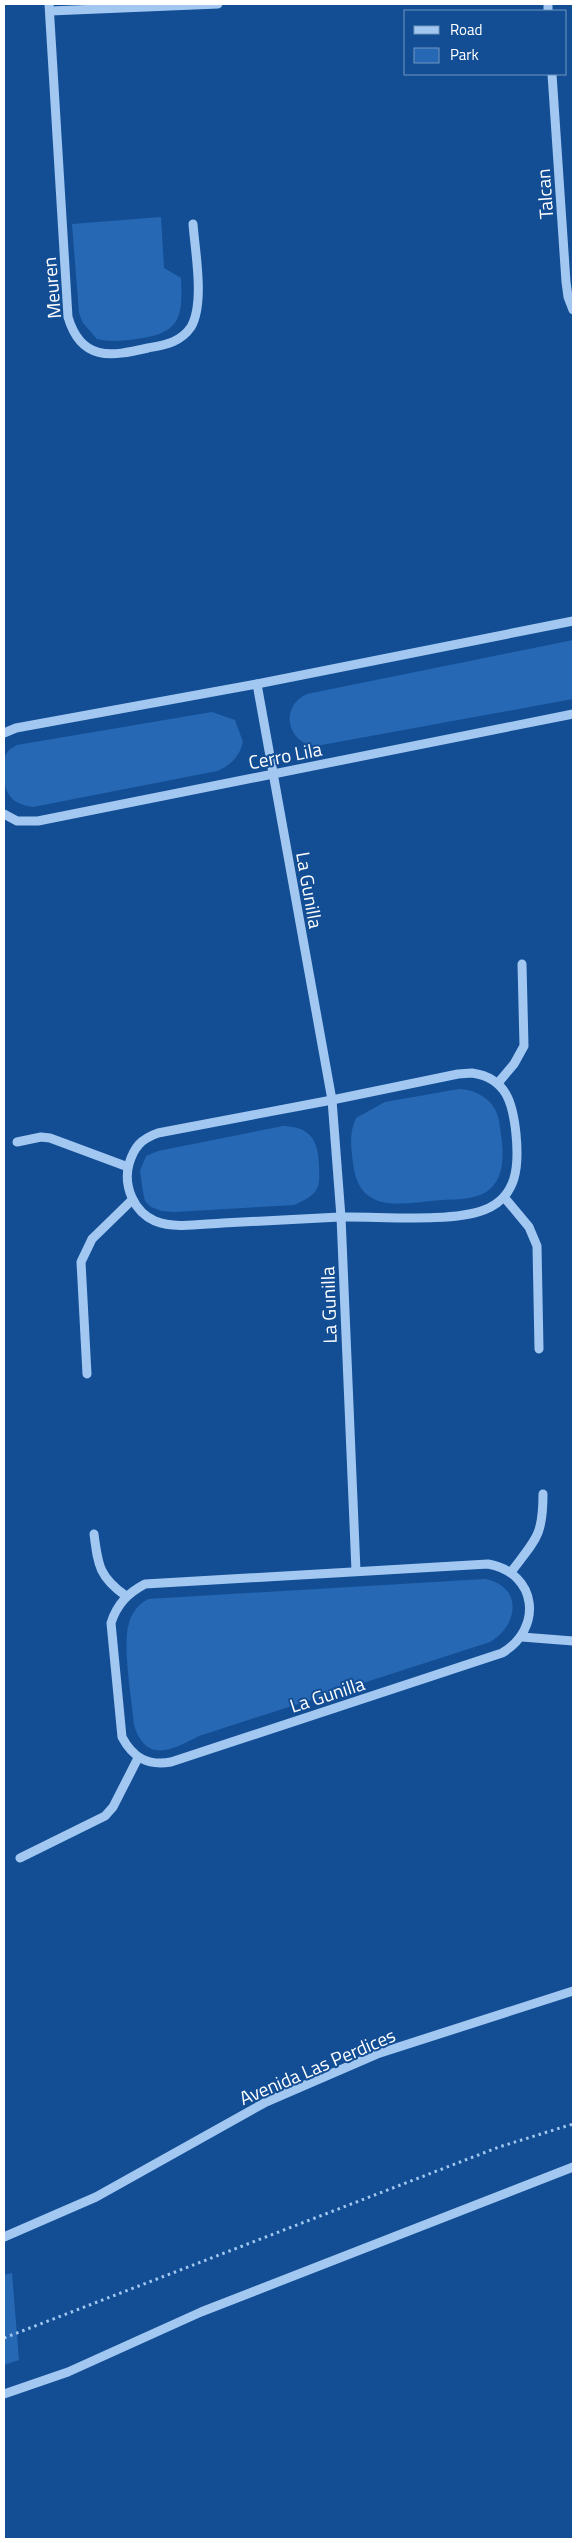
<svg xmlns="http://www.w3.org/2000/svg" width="577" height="2543" viewBox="0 0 577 2543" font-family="'Titillium Web',sans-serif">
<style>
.green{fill:#2668b4}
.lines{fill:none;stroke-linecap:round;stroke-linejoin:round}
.path{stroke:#a2c8f2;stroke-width:3;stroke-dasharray:2.5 4;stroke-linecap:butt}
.minor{stroke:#a2c8f2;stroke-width:9}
.labels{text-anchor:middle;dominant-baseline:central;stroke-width:4;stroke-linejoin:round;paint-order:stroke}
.street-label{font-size:19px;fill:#fff;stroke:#134e95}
</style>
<rect width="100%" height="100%" fill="#134e95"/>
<g class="green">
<path d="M161,217L164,268L181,278C183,319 180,333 136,339C122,341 110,342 97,339L83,323L79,313L72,224Z"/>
<path d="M573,640V699L316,746C287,744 279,706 307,694Z"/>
<path d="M212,712L235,720L243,742C239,757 231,765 217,771L33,807C3,803 3,784 4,757L9,750L17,745Z"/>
<path d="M459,1089C478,1090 496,1101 499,1121C502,1142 508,1170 492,1187C480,1200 458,1199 442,1200C402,1203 359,1216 353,1163C351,1147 349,1133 356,1118L385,1102Z"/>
<path d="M283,1126C311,1127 318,1140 319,1166C319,1172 320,1181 318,1186C315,1196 303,1201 294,1205L174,1212L162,1211L151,1207L145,1201L143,1192L140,1171L146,1156L158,1151Z"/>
<path d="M485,1579C523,1586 519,1625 490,1642L199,1736C172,1750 146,1764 134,1725C132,1700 122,1646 129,1623C132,1612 138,1605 148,1599Z"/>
<polygon points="12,2273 19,2360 4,2365 4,2275"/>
</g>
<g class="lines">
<polyline class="path" points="4,2338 499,2147 573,2124"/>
<g class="minor">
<path d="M49,4L68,317C81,361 110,357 148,348C164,345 180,343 191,327C205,303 195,251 193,224"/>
<polyline points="548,4 548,11"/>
<polyline points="50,11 218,4"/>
<polyline points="552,74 566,282 568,297 573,310"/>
<polyline points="257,684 332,1100 341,1217 356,1571"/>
<polyline points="4,733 16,728 257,684 573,621"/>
<polyline points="4,814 17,821 38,821 573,714"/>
<path d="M472,1073C507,1078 513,1104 516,1134C519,1165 518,1197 484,1210C450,1223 378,1216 340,1217C301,1219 262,1221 223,1223C201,1224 175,1229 155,1221C134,1212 123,1186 129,1164C134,1147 141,1139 158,1133L332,1100L458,1074Z"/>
<polyline points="498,1083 514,1064 524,1046 522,964"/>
<polyline points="17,1142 41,1137 50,1138 128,1167"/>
<polyline points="504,1197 529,1227 537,1246 539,1349"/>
<polyline points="87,1374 81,1262 92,1239 132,1200"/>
<path d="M94,1534C98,1565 99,1577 126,1596"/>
<path d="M488,1564C538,1573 543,1629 502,1653L171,1762C148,1766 133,1758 122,1737L111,1623C117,1604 128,1593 145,1584Z"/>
<path d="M511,1572C536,1539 543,1536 543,1494"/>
<polyline points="522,1637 573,1641"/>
<polyline points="20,1858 105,1816 113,1807 138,1758"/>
<polyline points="4,2237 96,2197 266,2102 377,2054 573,1991"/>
<polyline points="4,2394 68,2372 201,2312 573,2167"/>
</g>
</g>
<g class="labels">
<g class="street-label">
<text transform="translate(544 194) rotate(-94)">Talcan</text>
<text transform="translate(51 288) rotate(-95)">Meuren</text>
<text transform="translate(285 755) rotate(-11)">Cerro Lila</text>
<text transform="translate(310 890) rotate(80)">La Gunilla</text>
<text transform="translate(328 1305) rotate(-92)">La Gunilla</text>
<text transform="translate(327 1694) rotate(-18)">La Gunilla</text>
<text transform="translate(317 2066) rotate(-23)">Avenida Las Perdices</text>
</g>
</g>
<rect width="577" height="2543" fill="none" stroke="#ffffff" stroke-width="10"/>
<rect x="404" y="10" width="162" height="65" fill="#134e95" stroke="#7195bf"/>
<rect x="414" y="26" width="25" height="8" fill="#a2c8f2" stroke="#7195bf"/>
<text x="450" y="35" font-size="15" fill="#ffffff">Road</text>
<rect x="414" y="48" width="25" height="15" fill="#2668b4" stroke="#7195bf"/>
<text x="450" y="60" font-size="15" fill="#ffffff">Park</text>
</svg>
